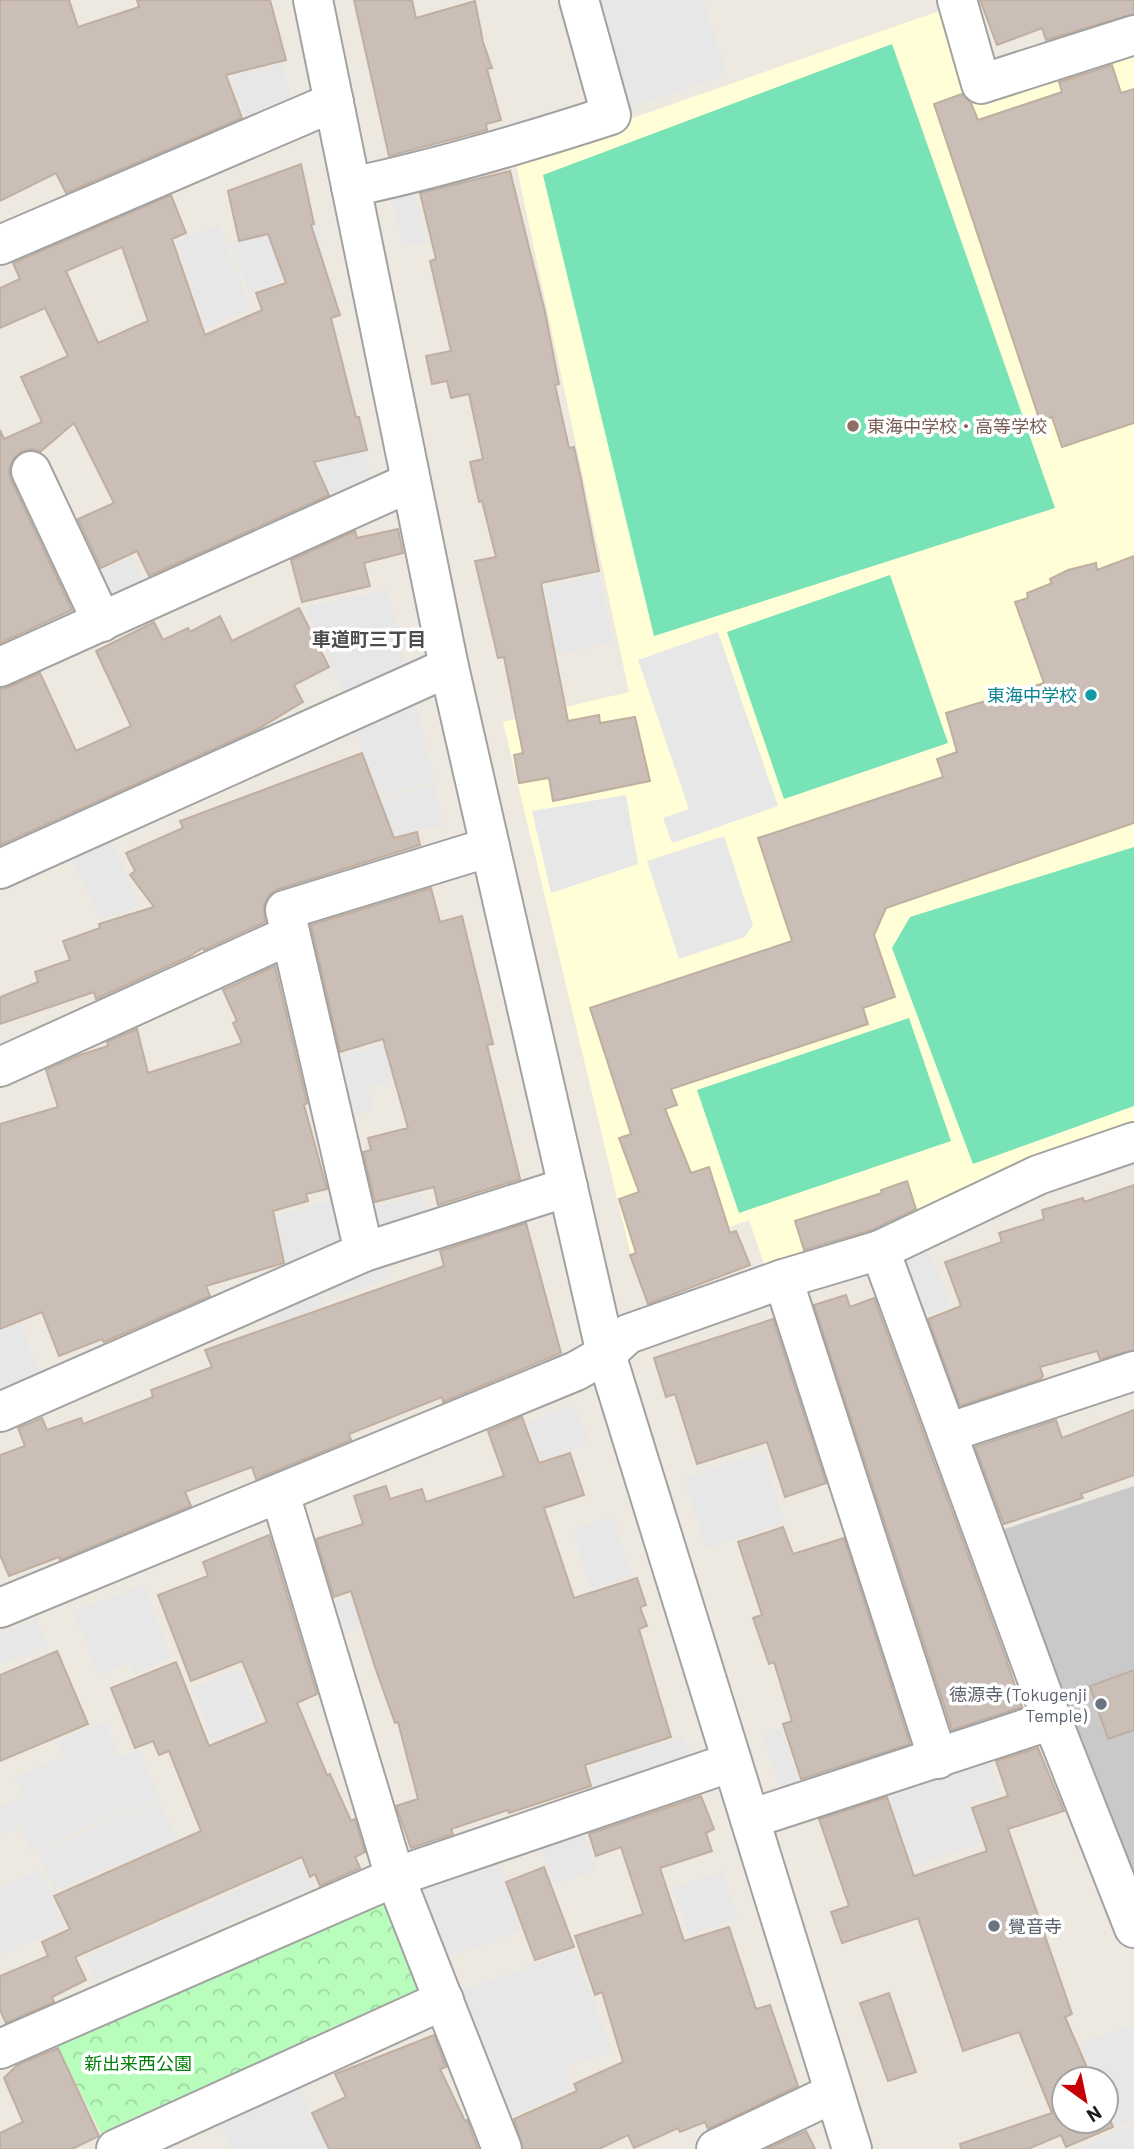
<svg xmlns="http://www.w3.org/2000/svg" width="1134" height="2149" viewBox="0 0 1134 2149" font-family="Barlow,'Noto Sans JP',sans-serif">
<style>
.education{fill:#fffed7}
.religious{fill:#c9c9c9}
.park{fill:url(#park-crowns)}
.pitch{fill:#77e3b7}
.parking{fill:#e7e7e7}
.building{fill:#cabeb6;stroke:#c0aea1;stroke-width:2;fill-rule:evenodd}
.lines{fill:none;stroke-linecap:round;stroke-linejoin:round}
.minor-casing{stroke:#a2a2a2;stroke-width:42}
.tertiary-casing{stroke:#a2a2a2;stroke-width:42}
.minor{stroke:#fff;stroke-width:38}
.tertiary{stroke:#fff;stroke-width:38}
.education-dot{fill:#8d6e63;stroke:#fff;stroke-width:2.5}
.culture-dot{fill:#0f9aa8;stroke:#fff;stroke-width:2.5}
.worship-dot{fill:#6b7280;stroke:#fff;stroke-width:2.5}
.labels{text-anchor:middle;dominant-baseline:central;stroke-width:7;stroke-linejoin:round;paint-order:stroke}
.education-label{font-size:18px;fill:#785e54;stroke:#fff;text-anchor:start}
.culture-label{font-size:18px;fill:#0d838f;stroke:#fff;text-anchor:end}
.worship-label{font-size:18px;fill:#5b616d;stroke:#fff;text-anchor:end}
.park-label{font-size:18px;fill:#047e0c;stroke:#fff}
.neighbourhood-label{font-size:19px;font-weight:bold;fill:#4e4e4e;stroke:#fff}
</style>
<defs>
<pattern id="park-crowns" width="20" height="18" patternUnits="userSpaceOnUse" patternTransform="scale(1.75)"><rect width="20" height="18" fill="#b8fdbc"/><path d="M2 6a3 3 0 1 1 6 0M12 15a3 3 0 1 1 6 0" fill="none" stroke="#9ed8a1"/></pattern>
</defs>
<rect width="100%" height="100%" fill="#eee9e0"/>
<polygon class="education" points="948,8 974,98 1134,45 1134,1130 871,1239 767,1272 749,1220 632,1260 503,722 629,692 515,159"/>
<polygon class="religious" points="1134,1486 1134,1878 1002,1530"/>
<polygon class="park" points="373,1896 387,1905 420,1986 414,2003 106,2143 52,2036"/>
<g class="pitch">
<polygon points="892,44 1055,508 654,636 543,175"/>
<polygon points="890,575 948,743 784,799 727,632"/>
<polygon points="1134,847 1134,1106 973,1164 892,948 910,917"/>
<polygon points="909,1018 951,1141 739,1213 697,1090"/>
</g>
<g class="parking">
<polygon points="591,0 703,0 727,74 630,109"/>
<polygon points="283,63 292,106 249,125 229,76"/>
<polygon points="415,191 427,242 403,247 392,196"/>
<polygon points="317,224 326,267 249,292 230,244"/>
<polygon points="219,225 251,309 206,328 176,242"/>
<polygon points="364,451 374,492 337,508 316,463"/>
<polygon points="132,557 148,594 107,613 89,576"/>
<polygon points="599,574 613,642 558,655 545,588"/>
<polygon points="388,590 407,675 347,702 305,607"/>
<polygon points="718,632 778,806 672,843 663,818 689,809 638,660"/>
<polygon points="414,695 434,781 381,797 352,723"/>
<polygon points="434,784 443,825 377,841 367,804"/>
<polygon points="626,795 638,864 551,893 532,811"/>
<polygon points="107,836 141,906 103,919 68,852"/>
<polygon points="724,836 753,925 745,937 679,959 647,861"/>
<polygon points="396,1040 407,1075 369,1089 373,1111 336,1119 322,1061"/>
<polygon points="421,1194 427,1217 363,1238 357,1211"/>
<polygon points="338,1199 354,1253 290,1281 275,1216"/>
<polygon points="929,1251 951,1307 917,1319 897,1267"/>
<polygon points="380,1256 389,1277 331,1299 323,1280"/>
<polygon points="316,1283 326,1305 276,1325 269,1306"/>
<polygon points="21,1323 43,1386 0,1404 0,1332"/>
<polygon points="568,1406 579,1414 589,1444 540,1460 528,1422"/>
<polygon points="763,1451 785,1522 706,1549 684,1478"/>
<polygon points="613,1516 632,1576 591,1589 573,1530"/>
<polygon points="144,1584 171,1658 133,1673 128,1663 99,1675 74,1612"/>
<polygon points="383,1588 392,1620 340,1635 331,1603"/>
<polygon points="37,1619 48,1645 0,1665 0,1635"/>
<polygon points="242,1669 261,1721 212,1740 192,1688"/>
<polygon points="105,1721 120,1757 140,1750 159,1797 31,1851 21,1826 0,1835 0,1807 23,1797 15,1777 63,1757 57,1742"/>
<polygon points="781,1727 800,1785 781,1792 762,1733"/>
<polygon points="683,1736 692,1761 597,1792 589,1767"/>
<polygon points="987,1755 1001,1793 969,1804 982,1842 912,1866 886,1788"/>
<polygon points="160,1800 177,1840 55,1891 38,1851"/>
<polygon points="583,1829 596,1870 553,1884 540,1843"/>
<polygon points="497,1856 521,1931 446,1958 423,1893 430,1880"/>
<polygon points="301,1862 313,1887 95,1982 85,1957"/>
<polygon points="40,1870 65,1927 0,1955 0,1887"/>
<polygon points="723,1871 738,1918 689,1935 673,1888"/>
<polygon points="576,1950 611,2051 564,2067 572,2089 508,2118 459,1991"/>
<polygon points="1134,2024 1134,2120 1116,2127 1106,2103 1106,2079 1095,2079 1080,2043"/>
<polygon points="293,2075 328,2149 231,2149 214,2112"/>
<polygon points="1134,2125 1134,2149 1074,2149"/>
</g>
<g class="building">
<polygon points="0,0 69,0 78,27 139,7 137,0 270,0 286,60 226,75 242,118 66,193 56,173 0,201"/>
<polygon points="354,0 412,0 416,18 475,1 483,42 492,68 487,69 501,120 486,124 487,130 389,156"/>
<polygon points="980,0 1134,0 1134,14 1046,40 1042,28 997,45"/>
<polygon points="1112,65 1121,93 1134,89 1134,423 1062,447 1052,417 1040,421 934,104 962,94 971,103 978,120 1062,92 1059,82"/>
<path d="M301,164L314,224L311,225L340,315L331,318L356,417H359L367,450L314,462L329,495L149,576L137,551L101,568L78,519L114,503L74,423L40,452L32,449L21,452L13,459L9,470L11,480L72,610L0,643V430L4,439L42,422L21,377L68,356L45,308L0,328V288L20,279L13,263L171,195L186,233L172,239L205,335L262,310L256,293L286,283L268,234L239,241L228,191ZM122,247L148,321L98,343L66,271Z"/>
<polygon points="510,171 545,312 559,384 555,385 569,448 574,447 581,479 599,571 541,583 568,721 599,715 600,723 635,717 650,781 553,801 549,778 519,783 514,755 523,753 504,657 498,658 475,561 496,557 482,501 479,502 470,462 483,459 469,394 451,398 447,381 432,384 426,356 451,351 430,261 436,259 420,193"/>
<polygon points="398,529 403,553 364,563 370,586 302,602 291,560 355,531 357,538"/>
<polygon points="1134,556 1134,823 886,908 874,935 895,997 863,1008 868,1024 671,1089 677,1105 665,1109 691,1173 709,1167 730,1233 736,1231 750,1265 648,1304 630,1255 636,1253 619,1199 639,1192 619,1138 631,1134 590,1008 792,941 758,838 943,777 937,759 957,752 946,713 1044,683 1015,602 1028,598 1027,593 1052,583 1050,579 1068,570 1096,563 1097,570"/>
<polygon points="299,608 329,667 294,685 303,702 258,729 0,845 0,689 9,687 40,673 76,751 131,726 96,651 154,622 163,640 188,628 190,632 220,616 232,641"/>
<polygon points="362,753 394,838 417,832 420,845 279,889 270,894 264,904 265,922 204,950 203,948 188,957 96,999 94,992 0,1024 0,997 38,982 35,972 70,960 63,941 100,928 99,924 154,907 130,875 135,871 126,853 183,828 180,821"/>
<polygon points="431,888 440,922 462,916 493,1044 487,1045 520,1179 438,1205 434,1187 375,1202 363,1152 371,1150 368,1138 408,1128 383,1039 340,1052 311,925"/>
<polygon points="275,966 307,1103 304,1105 327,1189 306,1194 308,1201 273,1211 284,1263 206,1286 210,1296 104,1342 102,1339 59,1356 42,1312 0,1329 0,1124 58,1107 46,1070 77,1056 108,1046 107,1042 137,1029 148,1073 242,1043 233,1023 237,1021 223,990"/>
<polygon points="907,1181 916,1209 872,1230 804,1250 795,1221 882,1193 881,1190"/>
<polygon points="1134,1185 1134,1350 1100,1359 1097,1351 1040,1367 1043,1376 1041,1379 960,1406 928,1319 961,1306 945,1262 1002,1242 999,1233 1044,1219 1042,1210 1083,1198 1084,1202"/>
<polygon points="526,1223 561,1353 443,1402 442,1397 349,1434 351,1440 256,1479 252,1467 185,1492 191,1506 60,1560 59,1557 9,1576 0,1555 0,1455 25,1446 18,1428 42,1418 47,1430 81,1418 83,1424 153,1397 151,1390 212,1367 205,1350 444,1266 440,1251"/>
<polygon points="846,1295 850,1307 874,1298 1006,1659 1022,1707 952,1730 814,1305"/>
<polygon points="773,1319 826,1483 785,1497 767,1442 697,1464 675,1394 666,1397 654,1358"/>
<polygon points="1134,1410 1134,1475 1081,1494 1083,1498 1004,1524 975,1447 1056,1420 1062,1438"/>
<polygon points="522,1417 539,1463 570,1453 584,1495 544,1508 574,1598 637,1578 646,1605 640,1607 647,1626 639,1629 671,1737 585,1765 591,1786 509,1813 508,1810 451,1829 453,1834 411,1848 396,1806 418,1799 398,1722 395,1723 375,1667 351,1591 334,1597 316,1539 363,1524 354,1496 386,1486 390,1499 422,1489 426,1502 504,1476 488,1431"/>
<polygon points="783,1527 793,1554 844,1538 910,1744 801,1779 783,1724 792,1721 774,1662 769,1664 753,1618 762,1615 738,1542"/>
<polygon points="269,1535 317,1694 297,1703 327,1775 330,1774 351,1821 355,1819 365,1852 355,1857 360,1868 320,1886 315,1874 310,1877 302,1857 75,1957 86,1980 52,1997 54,2002 6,2023 0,2010 0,1976 48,1956 42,1942 70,1929 54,1896 201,1831 169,1751 159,1755 153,1741 135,1748 111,1688 176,1662 209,1746 267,1722 242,1661 191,1681 158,1595 208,1576 203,1562"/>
<polygon points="57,1651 88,1724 0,1761 0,1675"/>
<polygon points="1134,1670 1134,1730 1108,1739 1090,1686"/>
<polygon points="1038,1748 1064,1811 1008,1829 1072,2014 1065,2017 1092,2079 1064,2079 1064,2121 1106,2121 1106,2110 1113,2127 1066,2147 1061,2135 1028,2149 961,2149 960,2144 1052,2113 1019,2032 963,2051 918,1918 842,1943 831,1912 849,1906 819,1819 887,1797 914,1876 987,1851 972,1808 1008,1796 996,1761"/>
<polygon points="701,1796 714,1829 706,1833 712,1851 660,1868 684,1941 729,1927 756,2009 770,2005 798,2086 708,2129 705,2122 680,2132 678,2128 634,2148 628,2135 599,2149 523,2149 514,2119 577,2091 574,2084 623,2062 602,1992 595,1995 575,1936 643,1914 621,1847 596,1856 589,1834"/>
<polygon points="544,1867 574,1947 535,1960 506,1882"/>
<polygon points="889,1993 916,2072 888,2081 860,2003"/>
<polygon points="434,2035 446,2067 440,2069 465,2121 467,2120 478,2149 329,2149 312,2113 346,2097 335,2074"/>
<polygon points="58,2048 99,2136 72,2149 0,2149 0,2133 23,2122 4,2078 17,2065"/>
<polygon points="806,2131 815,2149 767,2149"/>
</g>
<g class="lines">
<defs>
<g id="minor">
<polyline points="957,0 981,84 1134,35"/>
<path d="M351,187C440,168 525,143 611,115L579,0"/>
<polyline points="0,245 334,102"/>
<polyline points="31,471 102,622"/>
<polyline points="0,667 411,482"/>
<polyline points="0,869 449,667"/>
<polyline points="0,1067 290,935"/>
<polyline points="880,1250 1052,1720 1134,1928"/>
<polyline points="364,1252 285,910 490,847"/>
<polyline points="783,1279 938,1759"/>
<polyline points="0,1412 364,1252 568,1187"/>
<polyline points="947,1433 1134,1371"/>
<polyline points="280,1494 395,1877 502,2149"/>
<polyline points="0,1608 576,1371 606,1354 628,1334 783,1279 880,1250 1038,1175 1134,1142"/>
<polyline points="750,1819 1052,1720"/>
<polyline points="0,2049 395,1877 732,1762"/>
<polyline points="116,2149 444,2000"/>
<polyline points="716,2149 834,2093"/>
</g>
<polyline id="tertiary" points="313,0 449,667 606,1354 852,2149"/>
</defs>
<use href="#minor" class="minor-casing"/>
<use href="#tertiary" class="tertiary-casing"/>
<use href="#minor" class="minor"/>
<use href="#tertiary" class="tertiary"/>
</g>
<circle class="education-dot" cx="853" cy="426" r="7"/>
<circle class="culture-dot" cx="1091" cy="695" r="7"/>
<g class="worship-dot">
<circle cx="1101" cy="1704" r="7"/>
<circle cx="994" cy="1926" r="7"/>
</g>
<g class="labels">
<g class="education-label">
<text x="867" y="426">東海中学校・高等学校</text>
</g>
<g class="culture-label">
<text x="1077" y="695">東海中学校</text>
</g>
<g class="worship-label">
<text x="1087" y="1694">徳源寺 (Tokugenji<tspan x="1087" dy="21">Temple)</tspan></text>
<text x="1008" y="1926" text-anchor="start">覺音寺</text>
</g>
<g class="park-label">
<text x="138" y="2063">新出来西公園</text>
</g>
<g class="neighbourhood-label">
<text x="369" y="638">車道町三丁目</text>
</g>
</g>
<g transform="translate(1085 2100) rotate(147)"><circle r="33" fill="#ffffff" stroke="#a4a4a4" stroke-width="2"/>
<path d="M0-5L12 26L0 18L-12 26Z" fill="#c60004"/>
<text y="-10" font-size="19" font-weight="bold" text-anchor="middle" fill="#1b1b1b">N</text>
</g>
</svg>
